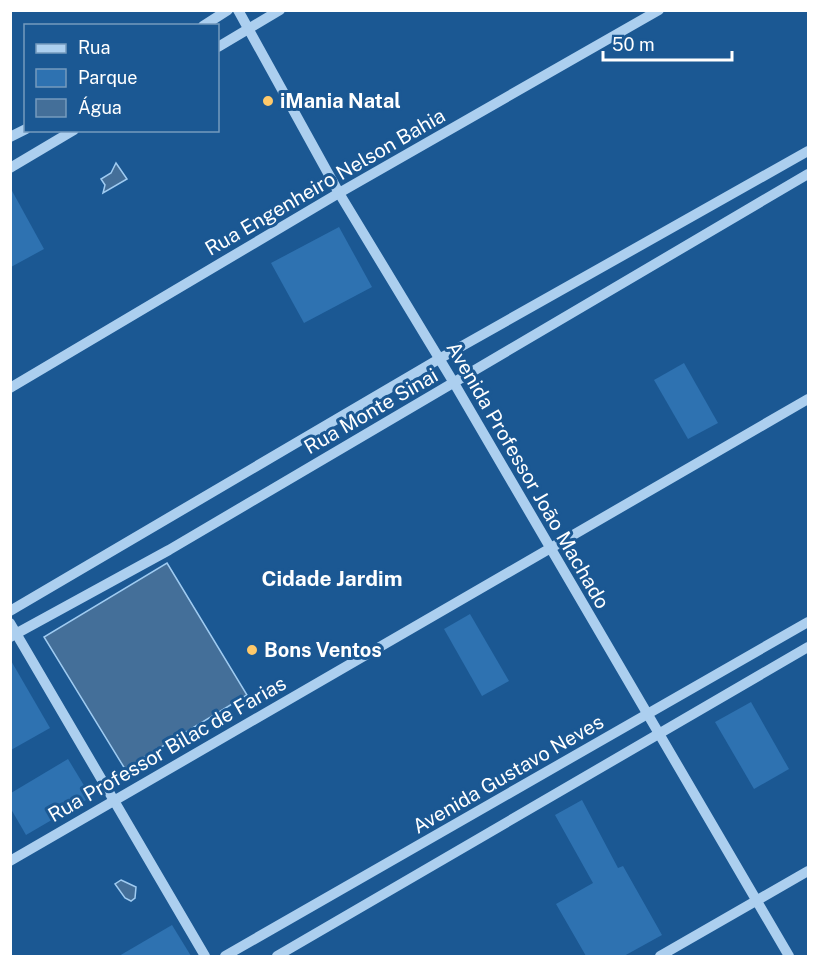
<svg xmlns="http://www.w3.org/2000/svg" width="819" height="967" viewBox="0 0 819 967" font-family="'Public Sans',sans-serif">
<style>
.green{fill:#2e72b1}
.water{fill:#446f99;stroke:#9fcbf1;stroke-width:1.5}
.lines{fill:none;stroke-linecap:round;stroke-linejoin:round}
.minor{stroke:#accfef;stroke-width:10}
.poi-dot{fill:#ffc96a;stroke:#1b5893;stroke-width:2}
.labels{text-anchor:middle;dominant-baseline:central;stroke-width:6;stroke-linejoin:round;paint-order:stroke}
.poi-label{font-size:20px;font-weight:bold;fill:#fff;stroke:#1b5893;text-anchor:start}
.street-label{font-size:20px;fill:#fff;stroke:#1b5893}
.neighbourhood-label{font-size:21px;font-weight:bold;fill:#fff;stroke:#1b5893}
</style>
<rect width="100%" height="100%" fill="#1b5893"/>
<g class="green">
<polygon points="11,189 44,249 11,267 10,189"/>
<polygon points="339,227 372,287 304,323 271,263"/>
<polygon points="684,363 718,423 688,439 654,380"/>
<polygon points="470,614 509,681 482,696 444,629"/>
<polygon points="10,659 50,728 11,750 10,750"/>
<polygon points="751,702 789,769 754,789 715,722"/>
<polygon points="68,759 91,797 26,835 11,809 11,793"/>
<polygon points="582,800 618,868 623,866 662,935 624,956 586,956 556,904 593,883 555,815"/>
<polygon points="172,925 191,956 119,956"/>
</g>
<g class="water">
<polygon points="116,163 127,179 103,193 105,185 101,179 111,173"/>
<polygon points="167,563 247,695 125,769 44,637"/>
<polygon points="121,880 136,887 135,898 131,901 125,898 115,884"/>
</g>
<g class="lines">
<g class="minor">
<polyline points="238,10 339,193 454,383 789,956"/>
<polyline points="203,26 228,10"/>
<polyline points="218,47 280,10"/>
<polyline points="10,137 26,129"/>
<polyline points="10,168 74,130"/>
<polyline points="10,388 339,193 659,10"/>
<polyline points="10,611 439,359 808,151"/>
<polyline points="10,623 205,956"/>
<polyline points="10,637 169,550 808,174"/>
<polyline points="10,861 808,399"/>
<polyline points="225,956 808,622"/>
<polyline points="277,956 808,647"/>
<polyline points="660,956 808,871"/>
</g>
</g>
<g class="poi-dot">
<circle cx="268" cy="101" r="6"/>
<circle cx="252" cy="650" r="6"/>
</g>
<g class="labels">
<g class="poi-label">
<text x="280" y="101">iMania Natal</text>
<text x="264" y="650">Bons Ventos</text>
</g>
<g class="street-label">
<text transform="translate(325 182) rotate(-30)">Rua Engenheiro Nelson Bahia</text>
<text transform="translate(371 411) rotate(-30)">Rua Monte Sinai</text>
<text transform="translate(528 475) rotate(60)">Avenida Professor João Machado</text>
<text transform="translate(167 749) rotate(-30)">Rua Professor Bilac de Farias</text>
<text transform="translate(508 774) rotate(-30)">Avenida Gustavo Neves</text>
</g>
<g class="neighbourhood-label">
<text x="332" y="578">Cidade Jardim</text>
</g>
</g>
<rect width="819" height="967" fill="none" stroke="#ffffff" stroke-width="24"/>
<rect x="24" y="24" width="195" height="108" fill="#1b5893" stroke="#769bbe" stroke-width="1.5"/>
<rect x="36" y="44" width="30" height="9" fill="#accfef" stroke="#769bbe" stroke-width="1.5"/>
<text x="78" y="54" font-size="18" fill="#ffffff">Rua</text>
<rect x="36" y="69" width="30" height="18" fill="#2e72b1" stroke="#769bbe" stroke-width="1.5"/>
<text x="78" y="84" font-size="18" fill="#ffffff">Parque</text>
<rect x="36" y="99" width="30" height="18" fill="#446f99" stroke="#769bbe" stroke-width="1.5"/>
<text x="78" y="114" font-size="18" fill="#ffffff">Água</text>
<path d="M603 51v9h129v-9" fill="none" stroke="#ffffff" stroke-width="3"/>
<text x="612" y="51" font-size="18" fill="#ffffff" stroke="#1b5893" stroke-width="4.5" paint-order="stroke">50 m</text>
</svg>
